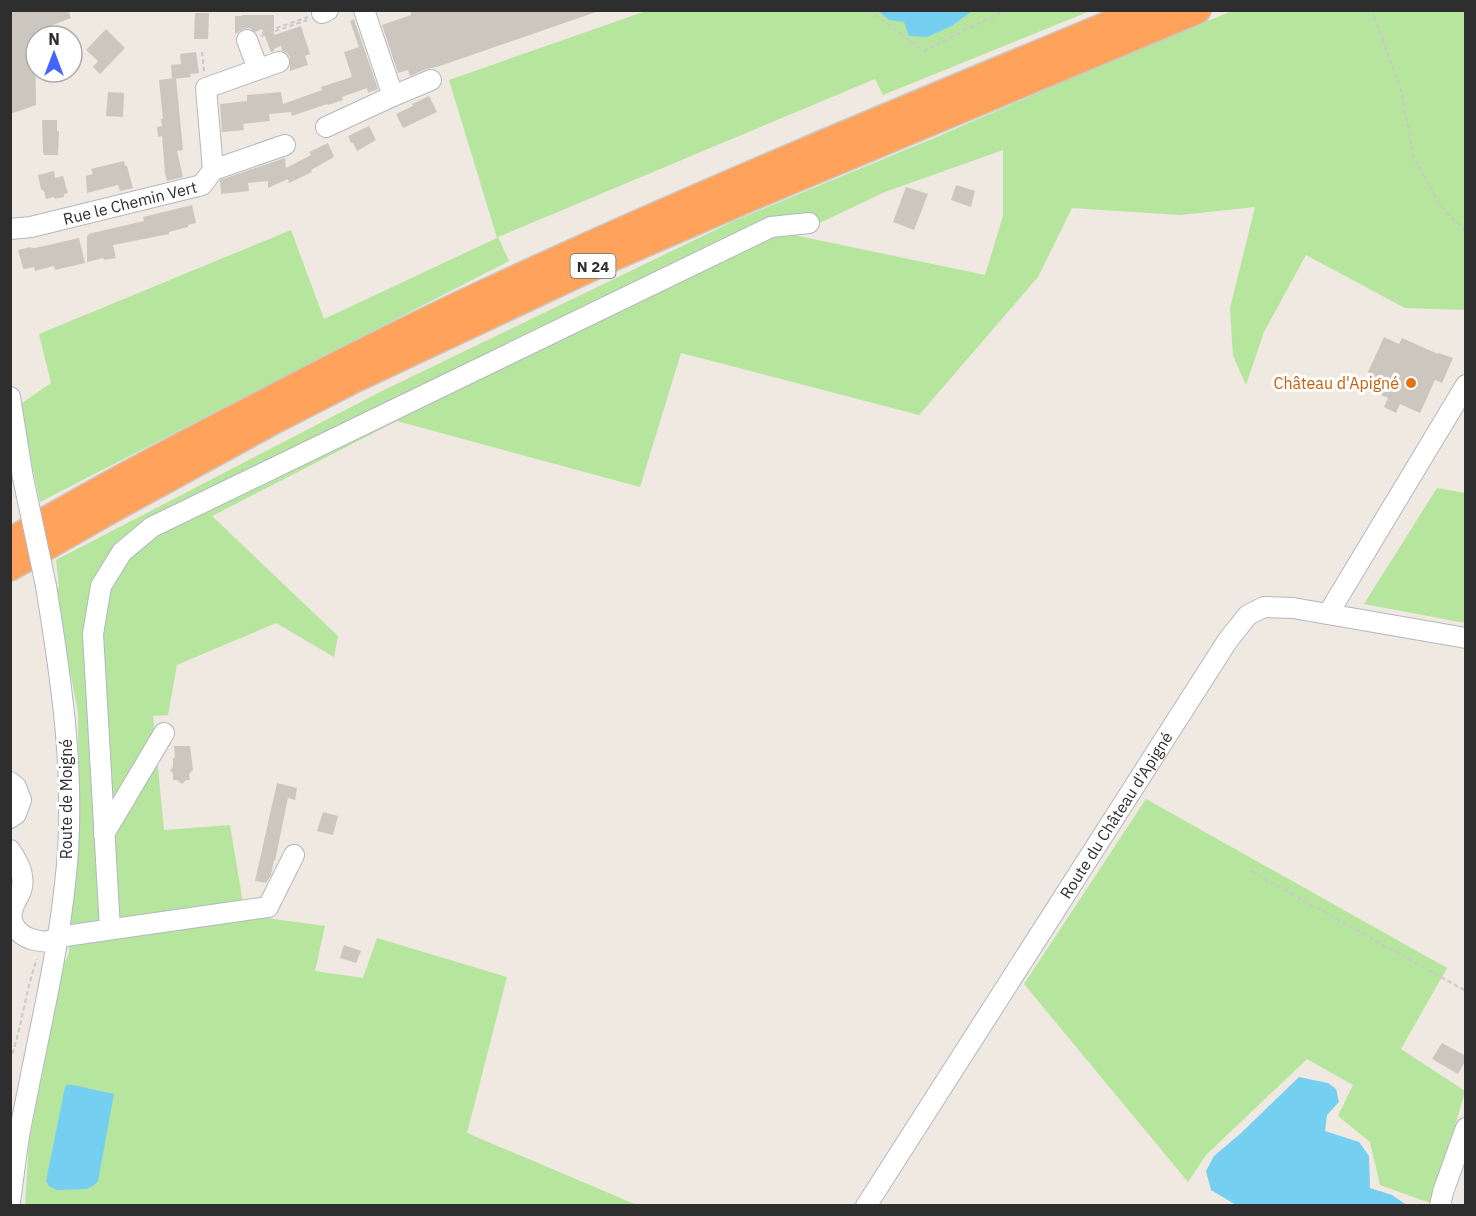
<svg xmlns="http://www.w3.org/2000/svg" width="1476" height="1216" viewBox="0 0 1476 1216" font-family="'IBM Plex Sans',sans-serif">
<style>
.green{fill:#b6e59e;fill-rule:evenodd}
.water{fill:#75cff0}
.building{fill:#cbc7bf}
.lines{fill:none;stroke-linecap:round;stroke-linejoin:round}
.minor-casing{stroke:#b4b7c1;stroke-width:22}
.highway-casing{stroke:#c9c9c9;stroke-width:30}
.path{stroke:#c9c9c9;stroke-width:2;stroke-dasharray:4.5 3;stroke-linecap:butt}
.minor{stroke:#fff;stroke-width:20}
.highway{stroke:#ffa35c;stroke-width:27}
.minor-bridge-casing{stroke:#b4b7c1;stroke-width:22;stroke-linecap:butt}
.minor-bridge{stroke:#fff;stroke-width:20}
.food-dot{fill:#e8710a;stroke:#fff;stroke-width:2}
.labels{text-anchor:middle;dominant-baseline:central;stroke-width:6;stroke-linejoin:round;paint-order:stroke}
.shield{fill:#fff;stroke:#6d6d6d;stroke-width:1.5}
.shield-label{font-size:15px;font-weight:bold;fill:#2e2e2e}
.street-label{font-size:16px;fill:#2e2e2e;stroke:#fff}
.food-label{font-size:16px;fill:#c56008;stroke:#fff;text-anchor:end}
</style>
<rect width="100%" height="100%" fill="#efe9e1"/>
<g class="green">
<polygon points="646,11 878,11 889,20 952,26 972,11 1090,11 883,95 875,79 498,237 509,261 40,502 19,405 51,383 39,334 291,230 324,319 497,238 449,80"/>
<path d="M1232,11H1465L1466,204H1464L1466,223L1465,310L1405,308L1306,255L1264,332L1246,385L1233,356L1230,308L1255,207L1180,215L1072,208L1038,277L919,415L681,353L640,487L397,421L212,516L338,636L334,657L276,623L177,665L168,715L153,716L164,830L230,825L245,915L325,926L315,971L363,978L377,938L507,977L467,1133L637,1205L25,1206L29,1142L63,967L69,953L70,910L79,819L78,712L54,589L59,587L56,560L382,391L736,220L939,136L1104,64ZM1003,150V216L985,275L794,235L885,192Z"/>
<polygon points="1437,488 1465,493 1465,623 1364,604"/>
<polygon points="1146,799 1447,968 1401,1049 1465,1091 1433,1204 1380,1185 1370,1142 1338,1116 1353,1085 1307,1059 1206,1155 1188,1182 1024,984"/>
</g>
<g class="water">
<polygon points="878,11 972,11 952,26 927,37 909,36 904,22 889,20"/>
<polygon points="1299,1077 1328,1083 1336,1089 1339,1102 1327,1115 1325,1131 1359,1142 1369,1156 1370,1188 1392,1195 1405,1204 1405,1205 1236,1205 1211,1190 1206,1171 1214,1156 1240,1134"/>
<polygon points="68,1084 114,1094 98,1181 93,1186 87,1189 56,1190 49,1186 46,1181 65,1087"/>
</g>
<g class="building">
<polygon points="18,10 68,10 71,18 35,32 36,105 10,114 10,13"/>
<polygon points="410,10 596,10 596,12 437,67 426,69 410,76 408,70 398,73 382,25 411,15"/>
<polygon points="195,13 209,13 208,39 194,39"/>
<polygon points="242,15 274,15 274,35 301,26 310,54 305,56 308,65 290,71 290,57 287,53 282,51 281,46 274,49 274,51 271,52 262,29 255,32 249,28 243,29 235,34 235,16 242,16"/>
<polygon points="354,19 378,89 368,93 367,88 342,97 343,100 328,105 327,104 292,116 291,112 269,114 270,121 243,124 244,130 222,132 220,104 247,101 247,95 281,92 283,104 322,90 321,87 352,77 344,52 359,47 350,21"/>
<polygon points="106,29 125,48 100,74 93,67 98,61 86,50"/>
<polygon points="196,52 199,73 190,74 191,77 172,79 171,65 181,64 180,54"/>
<polygon points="176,78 183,150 177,151 183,177 167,181 165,173 162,136 158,137 157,127 162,126 161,119 163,119 159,80"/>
<polygon points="108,92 124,93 123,117 106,116"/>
<polygon points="429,96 437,112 403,128 396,114 413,106 412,104"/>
<polygon points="42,120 57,120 57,131 59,131 58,155 44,155 44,153 43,153"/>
<polygon points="369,126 376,140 357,151 353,143 351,143 348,136"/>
<polygon points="328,143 334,157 311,170 312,172 289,183 288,179 268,188 268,181 248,183 249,191 221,194 220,180 285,158 286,168 311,155 309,152"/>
<polygon points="124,161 125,166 127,166 133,188 120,191 118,185 87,193 86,176 93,174 91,169"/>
<polygon points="54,171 55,178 63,176 68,193 64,194 64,197 55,199 54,197 46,199 44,191 41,189 38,175"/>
<polygon points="956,185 975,191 971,207 951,200"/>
<polygon points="906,187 928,194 914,230 893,222"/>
<polygon points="192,205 196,223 188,225 188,227 169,232 169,234 113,245 116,258 104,260 103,258 87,262 87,236 89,235 88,234 144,221 143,217"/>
<polygon points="79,238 85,263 55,270 54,266 35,271 34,267 24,269 23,268 18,250 31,247 31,248 35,248"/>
<polygon points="1384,337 1399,344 1402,338 1438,354 1439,353 1453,358 1442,383 1435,380 1420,413 1400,404 1396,413 1384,407 1388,398 1367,389 1374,375 1368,372"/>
<polygon points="174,746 190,746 193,770 189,774 190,780 186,780 182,784 177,780 173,780 173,773 170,770 173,767 173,758 175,758"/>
<polygon points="277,783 297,788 295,800 288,798 275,861 274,860 271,875 266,883 255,881"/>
<polygon points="323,812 338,816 333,835 317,831"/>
<polygon points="344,945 361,951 356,963 340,958"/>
<polygon points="1442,1043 1466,1056 1466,1060 1458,1074 1432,1059"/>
</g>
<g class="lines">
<defs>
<g id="minor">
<polyline points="322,13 328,10"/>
<polyline points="247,40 258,69"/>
<polyline points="393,96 431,80"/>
<polyline points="326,127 393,96 364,10"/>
<polyline points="213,170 285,145"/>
<path id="s1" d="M10,229L31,227L202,185L213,170L206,88L279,62"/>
<polyline points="10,397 23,478"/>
<polyline points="1328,614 1466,385"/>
<polyline points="10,782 16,787 21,800 16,814 10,818"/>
<polyline points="104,834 164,733"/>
<path d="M10,850C15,858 21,867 22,876C25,892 15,898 12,911C9,924 19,935 31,939C42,942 48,943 58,937L268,907L294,855"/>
<polyline points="110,929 93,634 101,586 122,552 152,527 771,227 809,223"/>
<path d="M10,1201C13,1182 15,1162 18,1143C21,1122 26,1101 30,1080C43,1015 58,950 65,884C77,784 62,684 46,586"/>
<path id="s2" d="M866,1206L1228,640L1248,615L1264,607L1293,608L1466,638"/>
<polyline points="1440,1206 1443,1192 1466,1128"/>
</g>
<g id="highway">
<path d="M10,542C91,493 175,449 259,406C335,366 412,327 490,291C706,191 925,101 1145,10"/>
<polyline points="10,567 108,511 272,421 354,379 615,256 746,199 1197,10"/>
</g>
</defs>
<use href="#minor" class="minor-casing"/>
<use href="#highway" class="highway-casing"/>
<g class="path">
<polyline points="869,10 924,51 1005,10"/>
<polyline points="1372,10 1401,90 1414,158 1441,206 1466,232"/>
<polyline points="262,33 308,17"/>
<polyline points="261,36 307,20"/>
<polyline points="202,52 204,71"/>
<polyline points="1251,871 1466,991"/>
<path d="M10,1061C22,1027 25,992 37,959"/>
<polyline points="1464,1206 1466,1201"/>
</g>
<use href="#minor" class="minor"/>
<use href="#highway" class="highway"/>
<defs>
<polyline id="minor-bridge" points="23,478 46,586"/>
</defs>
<use href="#minor-bridge" class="minor-bridge-casing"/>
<use href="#minor-bridge" class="minor-bridge"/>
</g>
<circle class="food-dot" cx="1411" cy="383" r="6"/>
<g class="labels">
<rect class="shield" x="570.5" y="254" width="45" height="24" rx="4.5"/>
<g class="shield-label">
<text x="593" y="266">N 24</text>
</g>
<g class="street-label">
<text stroke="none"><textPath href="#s1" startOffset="123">Rue le Chemin Vert</textPath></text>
<text transform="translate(66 799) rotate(-90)">Route de Moigné</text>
<text stroke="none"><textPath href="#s2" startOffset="464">Route du Château d'Apigné</textPath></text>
</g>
<g class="food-label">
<text x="1399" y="383">Château d'Apigné</text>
</g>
</g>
<rect width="1476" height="1216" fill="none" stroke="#2e2e2e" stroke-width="24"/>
<g transform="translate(54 54)"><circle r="28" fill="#ffffff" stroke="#ababab" stroke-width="1.5"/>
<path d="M0-4.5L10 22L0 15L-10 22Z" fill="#4264fb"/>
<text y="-9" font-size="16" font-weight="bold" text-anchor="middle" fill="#2e2e2e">N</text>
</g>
</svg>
